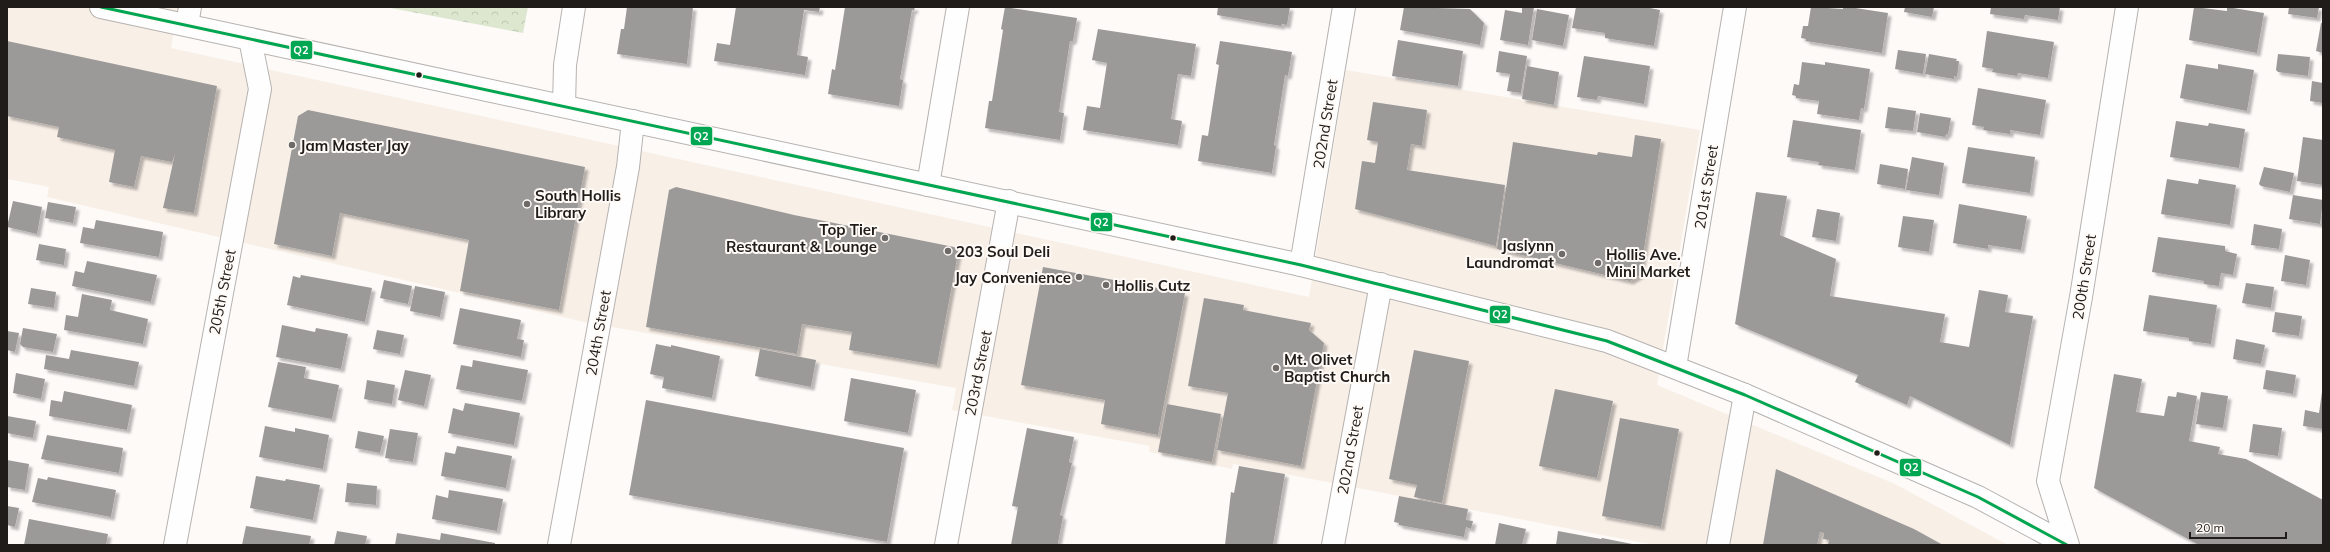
<svg xmlns="http://www.w3.org/2000/svg" width="2330" height="552" viewBox="0 0 2330 552" font-family="Mulish,sans-serif">
<style>
.built{fill:#f8efe7}
.park{fill:url(#park-crowns)}
.building{fill:#9c9999;filter:url(#shadow)}
.lines{fill:none;stroke-linecap:round;stroke-linejoin:round}
.street-casing{stroke:#b6b2b0;stroke-width:24}
.street{stroke:#fffefe;stroke-width:22}
.bus-1-casing{stroke:#fffaf6;stroke-width:6}
.bus-1{stroke:#00a651;stroke-width:3}
.bus-dot{fill:#1f1c1a;stroke:#fffaf6;stroke-width:1.5}
.poi-dot{fill:#6d6a68;stroke:#fffaf6;stroke-width:1.5}
.labels{text-anchor:middle;dominant-baseline:central;stroke-width:4;stroke-linejoin:round;paint-order:stroke}
.street-label{font-size:15px;fill:#1f1c1a;stroke:#fffaf6}
.poi-label{font-size:15px;font-weight:bold;fill:#1f1c1a;stroke:#fffaf6;text-anchor:start}
.line-badge{stroke:#fffaf6;stroke-width:1.5}
.badge-label{font-size:11px;text-anchor:middle;font-weight:bold;fill:#fff}
</style>
<defs>
<pattern id="park-crowns" width="20" height="18" patternUnits="userSpaceOnUse"><rect width="20" height="18" fill="#dde7cf"/><path d="M2 6a3 3 0 1 1 6 0M12 15a3 3 0 1 1 6 0" fill="none" stroke="#bdc6b1"/></pattern>
<filter id="shadow"><feDropShadow dx="3.5" dy="3.5" stdDeviation="1" flood-color="#0004"/></filter>
</defs>
<rect width="100%" height="100%" fill="#fdfaf8"/>
<polygon class="built" points="7,7 178,7 171,48 1309,297 1346,70 1700,130 1657,385 1895,484 2008,545 1654,545 1233,464 1232,469 1149,452 1150,446 952,410 956,388 584,322 47,197 49,187 7,179"/>
<polygon class="park" points="385,7 528,7 523,33"/>
<g class="building">
<polygon points="627,7 693,7 687,64 617,54 621,29 624,29"/>
<polygon points="736,7 820,7 819,12 804,10 797,55 808,57 805,75 714,61 717,43 730,45"/>
<polygon points="845,7 915,7 914,11 912,10 900,79 903,80 899,106 828,94 832,69 835,70"/>
<polygon points="1005,7 1077,18 1073,41 1070,41 1059,112 1064,113 1060,140 985,128 989,101 992,101 1003,30 1001,29"/>
<polygon points="1218,7 1290,7 1287,25 1282,24 1281,26 1217,15"/>
<polygon points="1404,7 1470,9 1484,23 1480,45 1400,30"/>
<polygon points="1522,7 1534,7 1528,45 1500,40 1505,10 1522,13"/>
<polygon points="1576,7 1645,7 1660,10 1654,46 1605,38 1605,33 1572,28"/>
<polygon points="1811,7 1843,9 1843,7 1849,7 1888,13 1882,53 1806,41 1806,39 1801,38 1803,26 1808,26"/>
<polygon points="1905,7 1934,7 1932,17 1904,12"/>
<polygon points="1991,7 2060,7 2058,20 2025,15 2024,19 1990,14"/>
<polygon points="2194,7 2227,11 2227,7 2264,13 2257,53 2189,40"/>
<polygon points="2289,7 2319,7 2317,18 2288,14"/>
<polygon points="1537,9 1569,15 1563,46 1532,40"/>
<polygon points="2321,23 2323,23 2323,53 2316,51"/>
<polygon points="1098,29 1196,44 1191,76 1178,74 1171,119 1182,121 1178,145 1083,130 1087,106 1100,108 1107,63 1092,60"/>
<polygon points="1987,31 2054,42 2048,78 2018,73 2017,76 1992,72 1993,69 1982,67"/>
<polygon points="1398,40 1463,51 1458,86 1392,76"/>
<polygon points="7,41 217,86 194,213 163,208 175,154 172,162 141,156 134,187 109,182 115,150 57,137 59,127 7,116"/>
<polygon points="1220,41 1292,52 1288,76 1285,75 1274,145 1276,146 1272,173 1198,161 1202,135 1208,136 1219,65 1216,64"/>
<polygon points="1898,50 1926,54 1923,74 1895,69"/>
<polygon points="1499,51 1527,56 1521,93 1507,91 1510,74 1496,72"/>
<polygon points="1929,54 1957,59 1956,61 1959,61 1957,77 1954,76 1954,79 1925,74"/>
<polygon points="2278,54 2310,57 2308,76 2278,72 2276,70"/>
<polygon points="1584,56 1650,66 1644,104 1598,96 1597,100 1577,97"/>
<polygon points="1802,62 1825,65 1825,62 1870,69 1864,109 1861,108 1859,120 1817,114 1819,101 1796,98 1796,96 1792,95 1794,84 1799,85"/>
<polygon points="2186,64 2218,69 2218,64 2254,70 2247,111 2180,98"/>
<polygon points="1527,66 1559,72 1554,105 1522,99"/>
<polygon points="2312,81 2323,83 2323,103 2310,101"/>
<polygon points="1978,88 2046,100 2040,135 2010,130 2010,134 1983,130 1984,127 1972,125"/>
<polygon points="1373,102 1427,110 1422,146 1411,144 1407,170 1505,185 1496,246 1355,209 1362,161 1375,163 1378,142 1367,140"/>
<polygon points="1888,107 1916,111 1913,131 1885,128"/>
<polygon points="308,110 585,167 559,310 460,291 469,240 340,213 332,256 274,244 298,116"/>
<polygon points="1920,113 1951,118 1948,134 1946,134 1945,137 1917,132"/>
<polygon points="1793,120 1861,130 1855,170 1818,165 1819,162 1787,157"/>
<polygon points="2176,121 2208,126 2209,123 2245,129 2239,168 2170,157"/>
<polygon points="1635,135 1661,139 1640,275 1630,281 1497,249 1513,142 1597,155 1598,152 1632,157"/>
<polygon points="2303,137 2323,140 2323,185 2297,181"/>
<polygon points="1968,147 2035,157 2030,193 1962,183"/>
<polygon points="1912,157 1944,163 1939,195 1906,190"/>
<polygon points="1880,164 1908,169 1905,189 1877,184"/>
<polygon points="2264,167 2294,173 2290,192 2261,186 2259,184"/>
<polygon points="2167,179 2198,184 2199,179 2236,185 2230,225 2161,214"/>
<polygon points="676,187 794,215 959,248 937,365 849,350 852,332 802,324 797,354 646,327 669,190"/>
<polygon points="1756,192 1787,196 1780,235 1836,259 1830,296 1945,314 1940,342 1969,347 1979,290 2008,295 2005,312 2033,316 2010,445 1910,396 1907,405 1855,382 1858,375 1735,324"/>
<polygon points="2293,195 2323,200 2320,224 2289,219"/>
<polygon points="13,201 42,207 37,234 7,227"/>
<polygon points="48,202 76,207 73,223 45,218"/>
<polygon points="1959,204 2027,216 2021,250 1988,245 1988,249 1953,243"/>
<polygon points="1817,209 1840,213 1836,241 1812,237"/>
<polygon points="1903,216 1934,220 1929,252 1898,247"/>
<polygon points="96,220 163,232 159,257 80,243 83,227 94,229"/>
<polygon points="2254,224 2282,229 2279,249 2251,245"/>
<polygon points="2158,237 2225,246 2225,251 2237,254 2233,275 2221,273 2219,286 2204,284 2204,281 2152,272"/>
<polygon points="39,244 66,249 64,265 36,260"/>
<polygon points="2285,255 2310,260 2306,285 2281,281"/>
<polygon points="87,261 157,275 151,302 72,286 75,271 84,273"/>
<polygon points="1043,267 1185,293 1158,435 1101,424 1105,400 1021,385"/>
<polygon points="301,275 372,288 365,322 287,305 293,276 300,278"/>
<polygon points="384,280 412,286 408,304 380,298"/>
<polygon points="2246,283 2274,287 2271,308 2242,303"/>
<polygon points="415,286 445,292 440,317 410,311"/>
<polygon points="31,288 56,292 54,308 28,304"/>
<polygon points="82,294 112,300 110,310 148,319 143,344 64,330 66,315 78,317"/>
<polygon points="2149,295 2217,305 2211,344 2189,341 2189,338 2143,331"/>
<polygon points="1204,298 1244,305 1243,310 1311,323 1309,330 1324,343 1301,466 1217,450 1228,393 1188,386"/>
<polygon points="460,308 521,320 517,339 524,340 521,357 453,344"/>
<polygon points="2275,312 2302,316 2299,336 2272,332"/>
<polygon points="282,325 315,332 316,328 348,334 341,369 276,357"/>
<polygon points="23,328 57,334 53,352 23,347 20,344"/>
<polygon points="377,330 404,335 400,354 373,349"/>
<polygon points="7,331 19,333 15,352 7,350"/>
<polygon points="2236,339 2265,345 2261,364 2233,359"/>
<polygon points="656,344 671,347 671,345 720,356 712,398 662,388 664,377 650,374"/>
<polygon points="760,349 816,360 811,387 755,376"/>
<polygon points="71,350 139,362 134,386 44,369 46,355 69,359"/>
<polygon points="1414,350 1469,361 1442,503 1414,497 1417,485 1389,479"/>
<polygon points="473,360 528,370 522,401 456,389 461,365 472,367"/>
<polygon points="278,362 306,367 304,378 339,385 332,419 268,407"/>
<polygon points="405,370 431,375 424,406 398,400"/>
<polygon points="2266,370 2296,375 2293,394 2263,389"/>
<polygon points="16,373 45,379 41,399 13,393"/>
<polygon points="2114,374 2142,379 2136,412 2164,416 2168,396 2176,397 2177,392 2197,396 2189,441 2220,447 2218,454 2246,459 2323,500 2323,545 2199,545 2094,488"/>
<polygon points="851,378 916,390 908,433 844,421"/>
<polygon points="367,380 395,385 392,404 364,399"/>
<polygon points="1555,389 1613,401 1597,478 1539,466"/>
<polygon points="64,391 132,405 127,430 49,416 51,400 62,402"/>
<polygon points="2201,392 2228,396 2223,428 2196,424"/>
<polygon points="2322,392 2323,429 2303,426 2305,410 2319,413"/>
<polygon points="646,400 904,448 887,542 629,495"/>
<polygon points="465,403 520,413 514,445 448,433 453,408 463,411"/>
<polygon points="1167,404 1221,414 1212,462 1158,452"/>
<polygon points="7,416 36,421 33,438 7,433"/>
<polygon points="1620,418 1679,429 1661,527 1602,516"/>
<polygon points="2253,424 2282,428 2278,456 2249,452"/>
<polygon points="265,426 295,432 295,428 329,435 323,469 259,457"/>
<polygon points="1027,428 1074,437 1069,462 1072,463 1060,515 1063,516 1058,543 1060,545 1011,545 1018,507 1012,506"/>
<polygon points="390,429 418,433 413,462 385,458"/>
<polygon points="358,431 384,436 380,453 355,448"/>
<polygon points="47,435 123,448 119,473 41,459"/>
<polygon points="457,446 512,456 506,488 441,476 445,452 455,454"/>
<polygon points="7,460 29,464 25,490 7,487"/>
<polygon points="1239,466 1285,474 1273,545 1225,545 1231,492 1234,493"/>
<polygon points="1776,469 1914,529 1943,545 1828,545 1829,540 1823,539 1824,533 1820,532 1817,545 1763,545"/>
<polygon points="256,476 285,481 286,479 320,485 313,520 250,508"/>
<polygon points="48,477 116,490 111,517 32,502 38,478 47,480"/>
<polygon points="347,483 377,486 376,505 345,502"/>
<polygon points="449,490 503,499 497,531 432,519 436,495 448,498"/>
<polygon points="1399,496 1468,509 1466,520 1473,521 1471,529 1466,527 1464,537 1399,525 1399,523 1394,522"/>
<polygon points="7,506 19,508 15,527 7,525"/>
<polygon points="29,519 108,534 106,545 24,545"/>
<polygon points="1499,523 1526,529 1522,545 1495,545"/>
<polygon points="246,526 311,536 309,545 242,545"/>
<polygon points="337,531 367,536 365,545 334,545"/>
<polygon points="1558,531 1601,539 1602,538 1637,545 1556,545"/>
<polygon points="397,533 440,540 441,533 495,543 495,545 395,545"/>
</g>
<g class="lines">
<defs>
<g id="street">
<polyline points="101,7 1301,265 1607,341 1745,395 1978,497 2067,545"/>
<polyline points="187,25 190,7"/>
<polyline points="564,106 565,65 574,7"/>
<polyline points="928,185 958,7"/>
<polyline points="1301,265 1344,7"/>
<polyline points="1675,367 1735,7"/>
<polyline points="175,545 260,89 250,39"/>
<polyline points="559,545 628,167 633,121"/>
<polyline points="946,545 1009,201"/>
<polyline points="1333,545 1381,284"/>
<polyline points="1718,545 1745,395"/>
<polyline points="2068,545 2048,481 2081,297 2127,7"/>
</g>
</defs>
<use href="#street" class="street-casing"/>
<use href="#street" class="street"/>
<defs>
<polyline id="bus-1" points="101,7 1301,265 1607,341 1745,395 1978,497 2067,545"/>
</defs>
<use href="#bus-1" class="bus-1-casing"/>
<use href="#bus-1" class="bus-1"/>
</g>
<g class="bus-dot">
<circle cx="419" cy="75" r="3.5"/>
<circle cx="1173" cy="238" r="3.5"/>
<circle cx="1877" cy="453" r="3.5"/>
</g>
<g class="poi-dot">
<circle cx="292" cy="145" r="4"/>
<circle cx="527" cy="204" r="4"/>
<circle cx="885" cy="238" r="4"/>
<circle cx="948" cy="251" r="4"/>
<circle cx="1562" cy="254" r="4"/>
<circle cx="1598" cy="263" r="4"/>
<circle cx="1079" cy="277" r="4"/>
<circle cx="1106" cy="285" r="4"/>
<circle cx="1276" cy="368" r="4"/>
</g>
<g class="labels">
<g class="street-label">
<text transform="translate(1325 124) rotate(-81)">202nd Street</text>
<text transform="translate(1706 187) rotate(-81)">201st Street</text>
<text transform="translate(2084 277) rotate(-81)">200th Street</text>
<text transform="translate(222 292) rotate(-79)">205th Street</text>
<text transform="translate(598 333) rotate(-80)">204th Street</text>
<text transform="translate(978 373) rotate(-79)">203rd Street</text>
<text transform="translate(1350 450) rotate(-80)">202nd Street</text>
</g>
<g class="poi-label">
<text x="300" y="145">Jam Master Jay</text>
<text x="535" y="195">South Hollis<tspan x="535" dy="17">Library</tspan></text>
<text x="877" y="229" text-anchor="end">Top Tier<tspan x="877" dy="17">Restaurant &amp; Lounge</tspan></text>
<text x="1554" y="245" text-anchor="end">Jaslynn<tspan x="1554" dy="17">Laundromat</tspan></text>
<text x="956" y="251">203 Soul Deli</text>
<text x="1606" y="254">Hollis Ave.<tspan x="1606" dy="17">Mini Market</tspan></text>
<text x="1071" y="277" text-anchor="end">Jay Convenience</text>
<text x="1114" y="285">Hollis Cutz</text>
<text x="1284" y="359">Mt. Olivet<tspan x="1284" dy="17">Baptist Church</tspan></text>
</g>
</g>
<g class="line-badge">
<rect x="290" y="40" width="23" height="20" rx="4" fill="#00a651"/>
<rect x="690" y="126" width="23" height="20" rx="4" fill="#00a651"/>
<rect x="1090" y="212" width="23" height="20" rx="4" fill="#00a651"/>
<rect x="1489" y="305" width="22" height="19" rx="4" fill="#00a651"/>
<rect x="1899" y="458" width="23" height="19" rx="4" fill="#00a651"/>
</g>
<g class="badge-label">
<text x="301" y="54">Q2</text>
<text x="701" y="140">Q2</text>
<text x="1101" y="226">Q2</text>
<text x="1500" y="318">Q2</text>
<text x="1911" y="471">Q2</text>
</g>
<rect width="2330" height="552" fill="none" stroke="#1f1c1a" stroke-width="16"/>
<path d="M2190 532v6h96v-6" fill="none" stroke="#1f1c1a" stroke-width="2"/>
<text x="2196" y="532" font-size="12" fill="#1f1c1a" stroke="#fffaf6" stroke-width="3" paint-order="stroke">20 m</text>
</svg>
